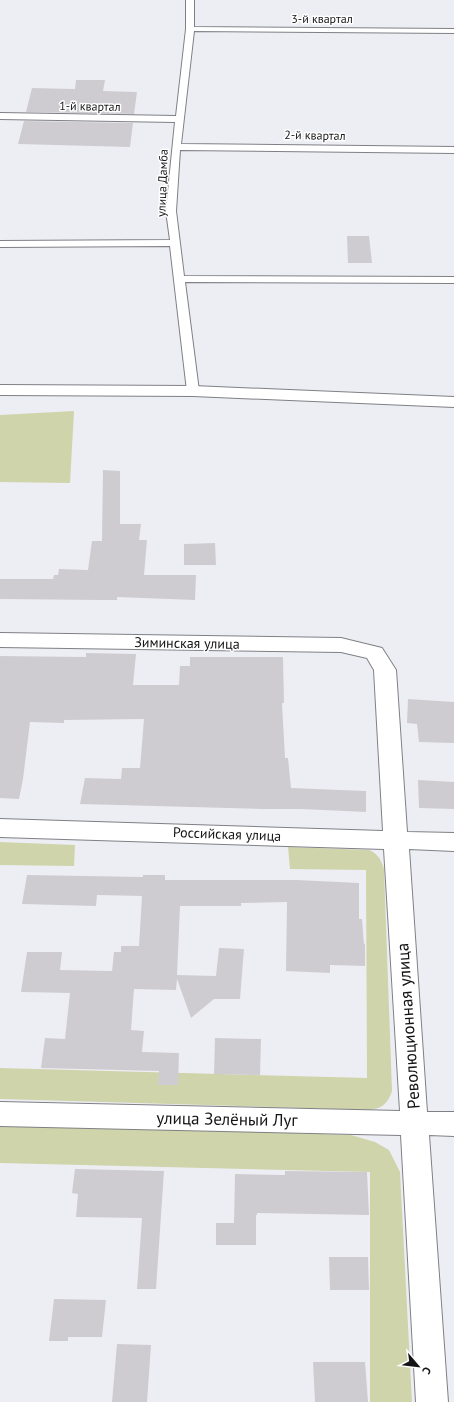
<svg xmlns="http://www.w3.org/2000/svg" width="454" height="1402" viewBox="0 0 454 1402" font-family="'PT Sans',sans-serif">
<style>
.green{fill:#d0d4ab}
.building{fill:#cfccd1}
.lines{fill:none;stroke-linecap:round;stroke-linejoin:round}
.service-casing{stroke:#7f8085;stroke-width:2}
.minor-casing{stroke:#7f8085;stroke-width:2}
.service{fill:#fff;fill-rule:evenodd}
.minor{fill:#fff;fill-rule:evenodd}
.labels{text-anchor:middle;dominant-baseline:central;stroke-width:3;stroke-linejoin:round;paint-order:stroke}
.far-street-label{font-size:12px;fill:#141416;stroke:#fff}
.street-label{font-size:14px;fill:#141416;stroke:#fff}
.near-street-label{font-size:17px;fill:#141416;stroke:#fff}
</style>
<rect width="100%" height="100%" fill="#edeef4"/>
<g class="green">
<polygon points="74,411 70,483 0,482 0,415"/>
<polygon points="0,842 75,845 74,866 0,865"/>
<path d="M288,847L369,850C378,854 381,859 384,869L392,1091C388,1103 383,1108 370,1110L0,1099V1068L367,1078L366,870L290,869Z"/>
<polygon points="0,1126 172,1129 351,1135 375,1142 389,1150 400,1172 412,1402 370,1402 370,1172 0,1163"/>
</g>
<g class="building">
<polygon points="76,80 105,80 103,91 137,92 134,114 26,112 32,88 75,89"/>
<polygon points="24,121 133,123 130,147 18,144"/>
<polygon points="347,236 369,236 372,263 348,263"/>
<polygon points="103,470 120,471 120,524 141,524 139,540 147,540 144,575 196,575 195,600 117,597 117,600 99,600 0,599 0,579 53,579 54,575 58,575 59,569 88,570 92,541 102,541"/>
<polygon points="215,543 216,565 184,565 184,544"/>
<polygon points="86,653 136,654 133,685 179,685 180,666 190,666 190,657 283,657 284,703 282,703 285,758 288,758 291,788 366,791 366,812 301,809 261,809 80,804 85,778 121,779 122,768 140,768 144,719 64,720 64,723 30,722 23,779 19,799 0,798 0,656 86,657"/>
<polygon points="408,699 454,702 454,743 419,742 417,724 407,723"/>
<polygon points="418,780 454,782 454,809 419,808"/>
<polygon points="27,875 143,877 143,875 165,875 165,880 297,880 359,883 359,919 362,919 364,944 365,944 365,966 330,965 330,973 286,971 287,902 241,903 241,906 180,906 177,975 216,976 219,948 244,949 240,999 214,999 191,1018 177,979 176,990 134,989 131,1030 144,1031 142,1052 179,1053 178,1085 158,1085 159,1071 41,1068 45,1038 65,1039 70,993 21,992 27,952 62,952 60,970 112,971 114,952 121,952 121,946 139,946 142,896 97,895 96,906 22,904"/>
<polygon points="215,1038 261,1039 260,1075 214,1074"/>
<polygon points="75,1169 164,1171 156,1289 137,1289 142,1218 76,1217 78,1194 72,1193"/>
<polygon points="285,1171 367,1172 369,1215 257,1213 257,1215 256,1215 256,1245 216,1245 216,1223 234,1223 235,1174 285,1175"/>
<polygon points="329,1257 368,1257 369,1290 330,1290"/>
<polygon points="54,1299 106,1300 102,1337 68,1337 68,1341 49,1341"/>
<polygon points="117,1344 151,1345 147,1402 112,1402"/>
<polygon points="313,1362 365,1362 368,1402 315,1402"/>
</g>
<g class="lines">
<defs>
<polygon id="service" points="186,0 194,0 194,27 454,29 454,33 194,31 181,144 454,147 454,153 180,150 176,211 184,276 454,277 454,283 185,282 199,391 197,393 189,393 187,391 170,246 0,247 0,241 170,240 166,211 175,122 0,119 0,113 176,116 186,29"/>
<g id="minor">
<polygon points="0,385 193,386 454,397 454,407 193,396 0,395"/>
<polygon points="0,633 341,638 382,648 396,670 407,832 454,833 454,851 409,849 427,1112 454,1112 454,1136 429,1135 448,1402 416,1402 401,1135 0,1126 0,1102 400,1111 384,849 0,837 0,819 383,831 374,670 367,658 341,652 0,647"/>
</g>
</defs>
<use href="#service" class="service-casing"/>
<use href="#minor" class="minor-casing"/>
<use href="#service" class="service"/>
<use href="#minor" class="minor"/>
</g>
<g class="labels">
<g class="far-street-label">
<text x="322" y="18">3-й квартал</text>
<text transform="translate(90 106) rotate(1)">1-й квартал</text>
<text transform="translate(315 135) rotate(1)">2-й квартал</text>
<text transform="translate(162 183) rotate(-88)">улица Дамба</text>
</g>
<g class="street-label">
<text transform="translate(187 643) rotate(1)">Зиминская улица</text>
<text transform="translate(227 834) rotate(2)">Российская улица</text>
</g>
<g class="near-street-label">
<text transform="translate(408 1026) rotate(-94)">Революционная улица</text>
<text transform="translate(227 1119) rotate(1)">улица Зелёный Луг</text>
</g>
</g>
<g transform="translate(418 1366) rotate(118)" stroke="#ffffff" stroke-width="3" paint-order="stroke">
<path d="M0-3L7 15L0 10L-7 15Z" fill="#141416"/>
<text y="-6" font-size="11" font-weight="bold" text-anchor="middle" fill="#141416">С</text>
</g>
</svg>
